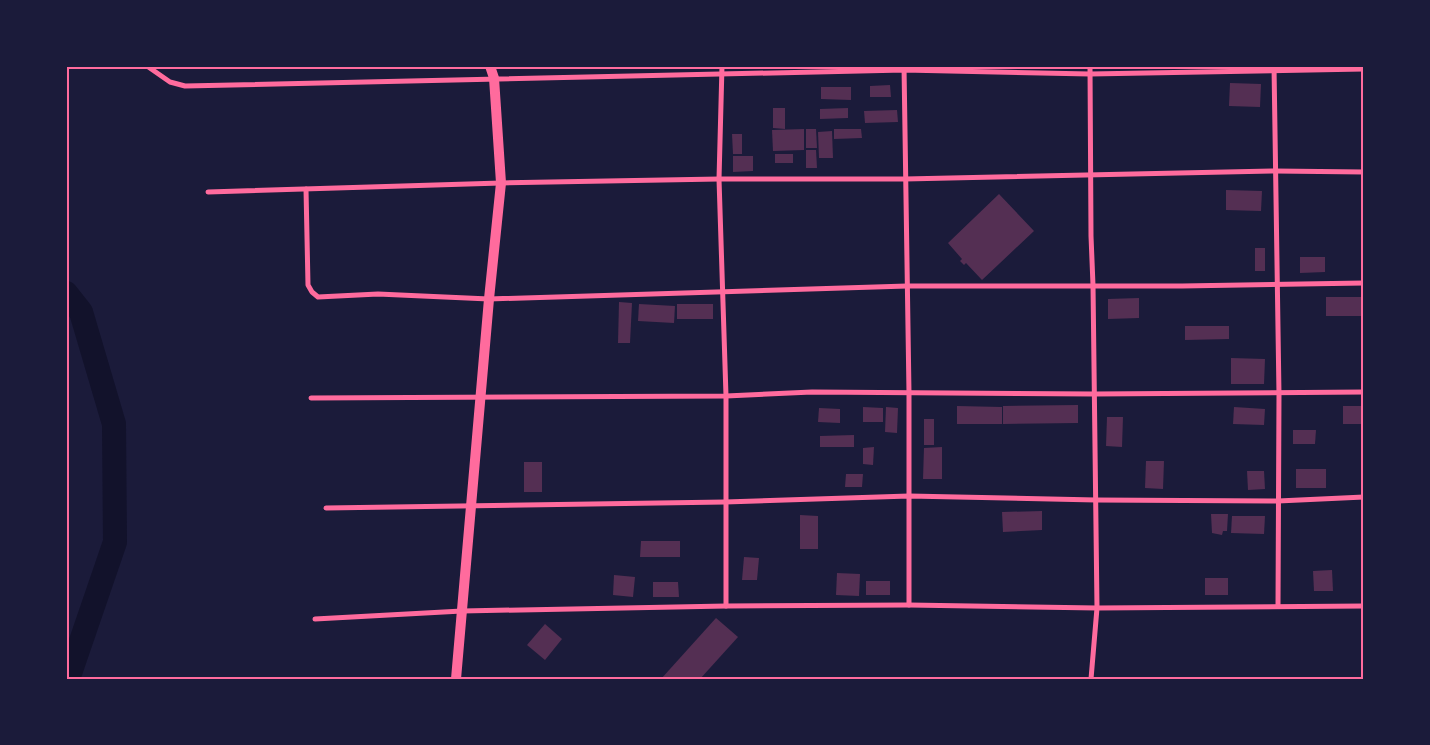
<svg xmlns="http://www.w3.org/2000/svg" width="1430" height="745" viewBox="0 0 1430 745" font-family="Jost,sans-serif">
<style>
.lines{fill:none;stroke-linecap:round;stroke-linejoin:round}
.river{stroke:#12122b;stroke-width:24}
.building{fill:#542f53}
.minor{stroke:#ff6b9d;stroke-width:5}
.secondary{stroke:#ff6b9d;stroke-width:10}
.neatline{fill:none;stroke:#ff6b9d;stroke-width:2}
</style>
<rect width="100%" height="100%" fill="#1b1b3a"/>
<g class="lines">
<polyline class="river" points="66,293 81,312 114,424 115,542 68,679"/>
</g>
<g class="building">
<polygon points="1230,83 1261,84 1260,107 1229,106"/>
<polygon points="890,85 891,97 870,97 870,86"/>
<polygon points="821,87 851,87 851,100 821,99"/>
<polygon points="773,108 785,108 785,129 773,128"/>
<polygon points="848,108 848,118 820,119 820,109"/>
<polygon points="897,110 898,122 865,123 864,111"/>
<polygon points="804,129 804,150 773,151 772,130"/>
<polygon points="806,129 816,129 817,148 806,148"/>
<polygon points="834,129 861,129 862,138 834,139"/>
<polygon points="832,131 833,158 819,158 818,132"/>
<polygon points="732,134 742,134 742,154 733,154"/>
<polygon points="806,150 816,150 817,168 806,168"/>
<rect x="775" y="154" width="18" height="9"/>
<polygon points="733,156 753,156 753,171 733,172"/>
<polygon points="1226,190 1262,191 1261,211 1226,210"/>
<polygon points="999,194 1034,231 982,280 966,263 964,265 960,261 962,259 948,243"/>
<rect x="1255" y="248" width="10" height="23"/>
<polygon points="1300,257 1325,257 1325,272 1300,273"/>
<rect x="1326" y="297" width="38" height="19"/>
<polygon points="1139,298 1139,318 1108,319 1108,299"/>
<polygon points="619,302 632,303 630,343 618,343"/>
<polygon points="639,304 675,306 674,323 638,321"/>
<rect x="677" y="304" width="36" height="15"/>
<polygon points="1185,326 1229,326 1229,339 1185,340"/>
<polygon points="1231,358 1265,359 1264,384 1231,384"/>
<polygon points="1078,405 1078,423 1003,424 1003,406"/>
<polygon points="957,406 1002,407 1002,424 957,424"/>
<rect x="1343" y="406" width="21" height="18"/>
<polygon points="863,407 883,408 883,422 863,422"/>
<polygon points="886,407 898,408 897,433 885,432"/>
<polygon points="1234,407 1265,409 1264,425 1233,424"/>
<polygon points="819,408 840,409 840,423 818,422"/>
<polygon points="1107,417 1123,417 1122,447 1106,446"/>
<rect x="924" y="419" width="10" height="26"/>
<polygon points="1293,430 1316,430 1315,444 1293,444"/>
<polygon points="854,435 854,447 820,447 820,436"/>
<polygon points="874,447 873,465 863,464 863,448"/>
<polygon points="942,447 942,479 923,479 924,448"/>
<polygon points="1146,461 1164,461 1163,489 1145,488"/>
<rect x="524" y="462" width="18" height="30"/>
<rect x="1296" y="469" width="30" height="19"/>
<polygon points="1247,471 1264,471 1265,489 1248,490"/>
<polygon points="846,474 863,474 862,487 845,487"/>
<polygon points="1042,511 1042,530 1003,532 1002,512"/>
<polygon points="1211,514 1228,514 1227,531 1223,531 1222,535 1212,533"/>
<polygon points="800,515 818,516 818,549 800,549"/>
<polygon points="1232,516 1265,516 1264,534 1231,533"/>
<polygon points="641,541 680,541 680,557 640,557"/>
<polygon points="744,557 759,558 757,580 742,580"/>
<polygon points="1332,570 1333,591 1314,591 1313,571"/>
<polygon points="837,573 860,574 859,596 836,595"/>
<polygon points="614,575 635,577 633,597 613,595"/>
<rect x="1205" y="578" width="23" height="17"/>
<rect x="866" y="581" width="24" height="14"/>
<polygon points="653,582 678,582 679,597 653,597"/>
<polygon points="716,618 738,637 700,679 661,679"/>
<polygon points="545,624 562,639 545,660 527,645"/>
</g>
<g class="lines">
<g class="minor">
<polyline points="147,66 170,82 185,86 904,70 1090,74 1364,69"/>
<polyline points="722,66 719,179 726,396 726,606"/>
<polyline points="904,66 909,393 909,605"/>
<polyline points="1090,66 1091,236 1093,285 1097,608 1091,679"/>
<polyline points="1274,66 1279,394 1278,606"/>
<polyline points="306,189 308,285 312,292 318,297 378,294 489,299 907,286 1182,286 1364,283"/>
<polyline points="208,192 501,183 719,179 905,179 1275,171 1364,172"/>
<polyline points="311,398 726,396 812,392 1094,394 1364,392"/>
<polyline points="326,508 725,502 909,496 1096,500 1278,501 1364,497"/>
<polyline points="315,619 462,611 726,606 909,605 1097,608 1364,606"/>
</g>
<polyline class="secondary" points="456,679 489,299 501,183 494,78 490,66"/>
</g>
<rect width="1430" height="745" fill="none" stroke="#1b1b3a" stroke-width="135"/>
<rect x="68" y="68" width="1294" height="610" class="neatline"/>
</svg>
